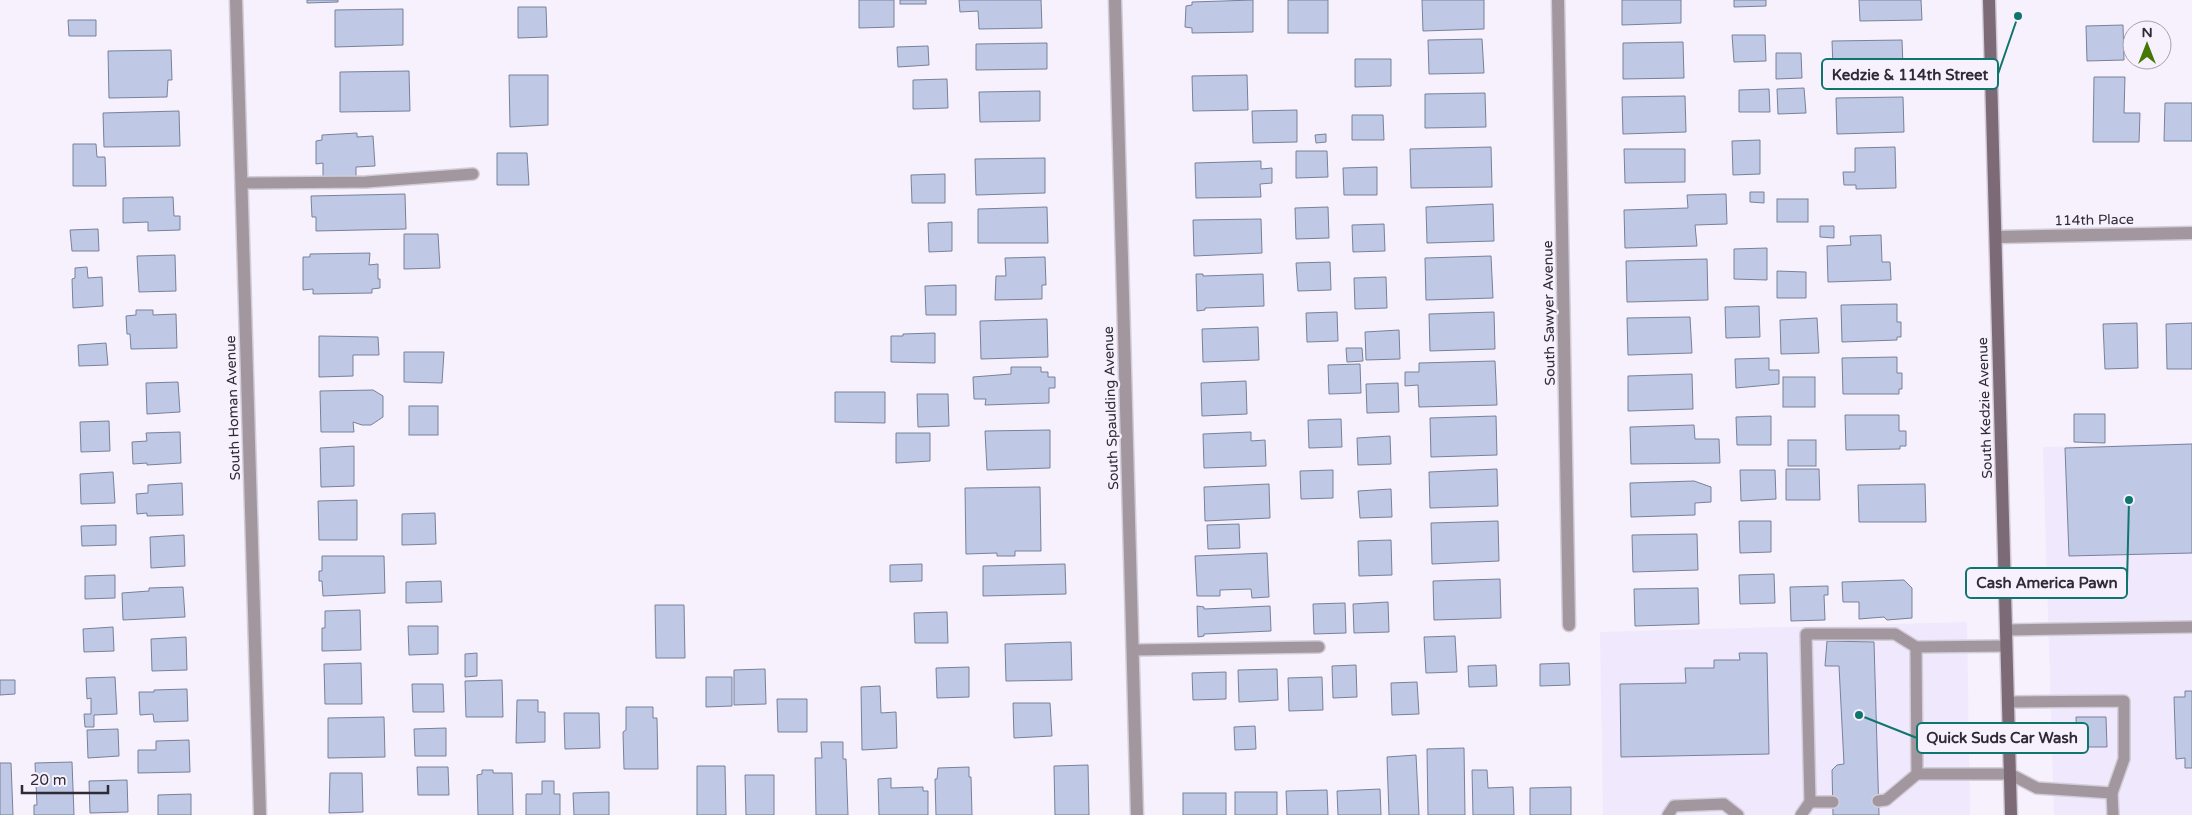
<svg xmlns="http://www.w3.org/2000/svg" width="2192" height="815" viewBox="0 0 2192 815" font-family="'Varela Round',sans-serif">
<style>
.built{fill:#f0e8fd}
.building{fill:#bfc9e5;stroke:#78819b}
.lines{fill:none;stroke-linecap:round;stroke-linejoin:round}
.lane-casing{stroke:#d2cdd9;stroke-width:14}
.street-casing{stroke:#d2cdd9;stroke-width:15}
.secondary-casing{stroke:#d2cdd9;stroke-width:15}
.lane{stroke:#a3979f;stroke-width:11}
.street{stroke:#a3979f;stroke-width:12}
.secondary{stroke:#7c6b76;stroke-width:12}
.labels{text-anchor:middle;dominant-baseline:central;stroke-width:4.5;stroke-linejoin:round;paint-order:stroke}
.street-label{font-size:14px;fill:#2f2a35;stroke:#f6f1fd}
.leader{fill:none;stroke:#0f766e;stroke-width:2}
.callout-dot{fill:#0f766e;stroke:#f6f1fd;stroke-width:2}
.callout{fill:#f6f1fd;stroke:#0f766e;stroke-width:2}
.callout-label{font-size:15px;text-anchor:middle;font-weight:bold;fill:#2f2a35}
</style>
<rect width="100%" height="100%" fill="#f6f1fd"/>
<g class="built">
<polygon points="2192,443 2192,815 2054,815 2043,447"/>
<polygon points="1967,622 1970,815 1603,815 1600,632"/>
</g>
<g class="building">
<polygon points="307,0 338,0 338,2 307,3"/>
<polygon points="859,0 894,0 894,27 859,28"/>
<rect x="900" y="0" width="26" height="4"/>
<polygon points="959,0 1041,0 1042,28 979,29 978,11 960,12"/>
<polygon points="1253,0 1253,32 1192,33 1192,28 1185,27 1186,6 1192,5 1192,2"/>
<rect x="1288" y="0" width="40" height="33"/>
<polygon points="1422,0 1484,0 1484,29 1423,31"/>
<polygon points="1622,0 1681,0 1681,23 1622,25"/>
<polygon points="1734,0 1766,0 1766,6 1734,7"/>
<polygon points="1859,0 1921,0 1922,20 1860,21"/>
<polygon points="518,7 546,7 547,37 518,38"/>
<polygon points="403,9 403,45 335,47 335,10"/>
<polygon points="68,20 96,20 96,36 69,36"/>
<polygon points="2123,25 2124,60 2087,61 2086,26"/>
<polygon points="1732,35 1765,35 1766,61 1734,62"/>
<polygon points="1482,39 1484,73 1429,74 1428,40"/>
<polygon points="1902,40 1903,67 1875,68 1875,73 1859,74 1859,66 1833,67 1832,41"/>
<polygon points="1683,42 1684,78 1623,79 1623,43"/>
<polygon points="1047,43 1047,69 976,70 976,44"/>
<polygon points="928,46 929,65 898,67 897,47"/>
<polygon points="171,50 172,80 168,80 167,97 109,98 108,51"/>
<polygon points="1776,53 1801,53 1802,78 1776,79"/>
<polygon points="1355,59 1391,59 1391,86 1355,87"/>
<polygon points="409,71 410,111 340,112 340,72"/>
<polygon points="509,75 548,75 548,125 510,127"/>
<polygon points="1247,75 1248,110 1193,111 1192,76"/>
<polygon points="2094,77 2125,77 2124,113 2140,113 2139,142 2093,142"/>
<polygon points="947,79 948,108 913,109 913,80"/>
<polygon points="1804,88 1806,113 1778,114 1777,89"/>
<polygon points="1769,89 1770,112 1739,112 1739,90"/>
<polygon points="1040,91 1040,121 980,122 979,92"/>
<polygon points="1485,93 1486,127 1425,128 1425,94"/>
<polygon points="1685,96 1686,132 1623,134 1622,97"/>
<polygon points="1903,97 1904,132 1837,134 1836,98"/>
<polygon points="2165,103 2192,103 2192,141 2164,141"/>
<polygon points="1297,110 1297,142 1253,143 1252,111"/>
<polygon points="179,111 180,146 104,147 103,113"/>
<polygon points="1352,115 1383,115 1384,140 1352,140"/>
<polygon points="357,133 357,137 373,136 375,166 356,167 356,177 323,178 323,163 316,164 316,141 322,140 322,135"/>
<polygon points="1326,134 1326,142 1316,143 1315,135"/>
<polygon points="1760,140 1760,174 1733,175 1732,141"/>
<polygon points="73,144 96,144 97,157 105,157 106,186 73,186"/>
<polygon points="1491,147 1492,187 1411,188 1410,149"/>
<polygon points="1895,147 1896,188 1856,189 1856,185 1844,185 1843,172 1855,172 1855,148"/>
<polygon points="1624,149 1685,149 1685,182 1625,183"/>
<polygon points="1296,151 1327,151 1328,177 1296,178"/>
<polygon points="497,153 527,153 529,185 497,185"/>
<polygon points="1045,158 1045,193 976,195 975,159"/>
<polygon points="1261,161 1261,169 1272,168 1272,183 1260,184 1261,197 1196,198 1195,163"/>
<polygon points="1377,167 1377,195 1344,195 1343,168"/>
<polygon points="945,174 945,203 912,203 911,175"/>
<polygon points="1750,192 1764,192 1764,203 1750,202"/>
<polygon points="405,194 406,229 316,231 316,217 312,217 311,196"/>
<polygon points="1726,194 1727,224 1695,225 1697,246 1625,248 1624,210 1688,208 1687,195"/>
<polygon points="173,197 174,216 180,216 180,230 148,231 148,222 123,223 123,198"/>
<rect x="1777" y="199" width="31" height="23"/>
<polygon points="1493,204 1494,241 1427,243 1426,207"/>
<polygon points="1047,207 1048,243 978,243 978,209"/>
<polygon points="1328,207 1329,238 1296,239 1295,208"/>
<polygon points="1261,219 1262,253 1194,256 1193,220"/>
<polygon points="952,222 952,251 929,252 928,223"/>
<polygon points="1384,224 1385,251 1353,252 1352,225"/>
<polygon points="1820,226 1834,226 1834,238 1820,237"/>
<polygon points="98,229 99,251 72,251 70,230"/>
<polygon points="404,234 438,234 440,268 404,269"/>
<polygon points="1881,235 1882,262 1890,262 1891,280 1828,282 1827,246 1851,245 1850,236"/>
<polygon points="1767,248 1767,280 1734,279 1734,249"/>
<polygon points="370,253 369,265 378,264 378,279 380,279 380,288 372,289 372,293 313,294 313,289 303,290 303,257 310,257 310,254"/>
<polygon points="175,255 176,291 139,292 137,256"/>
<polygon points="1491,256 1493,298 1426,300 1425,258"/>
<polygon points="1045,257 1046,285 1042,285 1042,299 995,300 996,276 1006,276 1005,258"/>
<polygon points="1707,259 1708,300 1627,302 1626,261"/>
<polygon points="1330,262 1331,290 1298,291 1296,263"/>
<polygon points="87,267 88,278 102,277 103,306 73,308 72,279 75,278 75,268"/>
<polygon points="1777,271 1806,272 1806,298 1777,298"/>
<polygon points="1196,274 1203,274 1203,276 1263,274 1264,306 1205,308 1205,310 1197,311"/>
<polygon points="1386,277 1387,308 1355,309 1354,278"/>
<polygon points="956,285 956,315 926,315 925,286"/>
<polygon points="1897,304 1897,322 1901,322 1901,337 1897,337 1897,340 1842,342 1841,305"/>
<polygon points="1759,306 1760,337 1726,338 1725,307"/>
<polygon points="136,310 153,310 153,315 176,314 177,348 131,349 130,334 127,334 126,316 136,315"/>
<polygon points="1337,312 1338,341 1307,342 1306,313"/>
<polygon points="1494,312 1495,349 1430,351 1429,314"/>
<polygon points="1690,317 1692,353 1628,355 1627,318"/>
<polygon points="1817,318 1819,353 1781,354 1780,320"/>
<polygon points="1047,319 1048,357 981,359 980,321"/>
<polygon points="2137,323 2138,368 2105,369 2103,324"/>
<polygon points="2192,323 2192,369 2167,369 2166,324"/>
<polygon points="1258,327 1259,360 1203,362 1202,329"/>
<polygon points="1399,330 1400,359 1366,360 1365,332"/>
<polygon points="935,333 935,363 891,362 891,336 903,336 903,334"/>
<polygon points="319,336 378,337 379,355 353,355 353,376 319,377"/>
<polygon points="106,343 108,365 79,366 78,345"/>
<polygon points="1346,348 1362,348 1363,361 1347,362"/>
<polygon points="404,352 444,352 442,383 404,382"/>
<polygon points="1897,357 1897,373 1902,373 1902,389 1899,389 1899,394 1843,394 1842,358"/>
<polygon points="1769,358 1769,370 1779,370 1779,384 1736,388 1735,359"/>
<polygon points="1495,361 1497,405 1419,407 1418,385 1405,386 1405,372 1419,372 1419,363"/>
<polygon points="1360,364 1361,393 1329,394 1328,365"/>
<polygon points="1011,367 1041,367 1041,372 1048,372 1048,377 1055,377 1055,388 1049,388 1049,403 985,405 986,399 974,399 973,377 1011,374"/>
<polygon points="1692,374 1693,409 1628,411 1628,376"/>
<rect x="1783" y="377" width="32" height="30"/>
<polygon points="1246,381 1247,414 1202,416 1201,383"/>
<polygon points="178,382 180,412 147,414 146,383"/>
<polygon points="1398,383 1399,412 1367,413 1366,384"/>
<polygon points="373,390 383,396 383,417 371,425 362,425 353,422 354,432 321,432 320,391"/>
<polygon points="835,392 885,392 885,423 835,422"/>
<polygon points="917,394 948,394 949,426 918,427"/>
<rect x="409" y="406" width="29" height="29"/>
<polygon points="2074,414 2105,414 2105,443 2074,442"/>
<polygon points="1845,415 1899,415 1899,431 1906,431 1906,446 1900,446 1900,449 1846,450"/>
<polygon points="1496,416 1497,455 1431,457 1430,418"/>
<polygon points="1771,416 1771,445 1737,445 1736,417"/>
<polygon points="1341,419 1342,447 1309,448 1308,420"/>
<polygon points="109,421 110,451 81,452 80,422"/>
<polygon points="1694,425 1695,439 1719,439 1720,463 1631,464 1630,427"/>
<polygon points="1050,430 1050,468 987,470 985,431"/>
<polygon points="180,432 181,463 147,465 147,463 133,464 132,442 147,441 146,433"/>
<polygon points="1251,432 1251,441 1265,440 1266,466 1204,468 1203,434"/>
<polygon points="896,433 930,433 930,461 896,463"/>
<polygon points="1390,436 1391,464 1358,465 1357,438"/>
<rect x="1788" y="440" width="28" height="26"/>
<polygon points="2192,444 2192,553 2069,556 2065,448"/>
<polygon points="354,446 354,486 321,487 320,448"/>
<polygon points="1497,469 1498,506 1430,508 1429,472"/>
<polygon points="1786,469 1819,469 1820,500 1786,500"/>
<polygon points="1333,470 1333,498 1301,499 1300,471"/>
<polygon points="1740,470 1775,470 1776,499 1741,501"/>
<polygon points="113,472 115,503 81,504 80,474"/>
<polygon points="1694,481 1711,487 1711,502 1695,503 1695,515 1631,517 1630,483"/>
<polygon points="182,483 183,515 147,516 147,513 137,514 136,494 148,493 148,485"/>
<polygon points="1269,484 1270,518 1205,521 1204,487"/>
<polygon points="1925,484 1926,522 1859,522 1858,485"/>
<polygon points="1040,487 1041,551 1015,551 1015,556 997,556 997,553 966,554 965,488"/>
<polygon points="1391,489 1392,517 1360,518 1358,491"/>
<polygon points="357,500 357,540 319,540 318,501"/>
<polygon points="435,513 436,544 402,545 402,514"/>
<polygon points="1498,521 1499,561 1432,564 1431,523"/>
<polygon points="1739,521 1771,521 1771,552 1740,553"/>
<polygon points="1239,524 1240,548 1208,549 1207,525"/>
<polygon points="116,525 116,545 82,546 81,526"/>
<polygon points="1697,534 1698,570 1633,572 1632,535"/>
<polygon points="184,535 185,566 151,568 150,537"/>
<polygon points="1391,540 1392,575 1359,576 1358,541"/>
<polygon points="1267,553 1269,597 1252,598 1251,589 1220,590 1220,596 1197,596 1195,556"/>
<polygon points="322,556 384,556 385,593 323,596 322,581 319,581 319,571 322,571"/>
<polygon points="922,564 922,581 890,582 890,565"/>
<polygon points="1065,564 1066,594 983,596 983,566"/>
<polygon points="1774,574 1775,603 1740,604 1739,575"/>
<polygon points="115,575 115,598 85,599 85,576"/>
<polygon points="1500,579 1501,618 1434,620 1433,581"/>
<polygon points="1904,580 1912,588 1912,618 1887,620 1884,617 1859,619 1859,602 1843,602 1842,582"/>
<polygon points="441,581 442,602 406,603 406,582"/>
<polygon points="1828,586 1828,595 1824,595 1825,620 1791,621 1790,587"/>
<polygon points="183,587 185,617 123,620 122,593 149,591 149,588"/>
<polygon points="1698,588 1699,624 1635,626 1634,589"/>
<polygon points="1388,602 1389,632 1354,633 1353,604"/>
<polygon points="1345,603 1346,633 1314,634 1313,604"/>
<polygon points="655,605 684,605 685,658 656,658"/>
<polygon points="1197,606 1204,607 1204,609 1270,606 1271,631 1204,634 1204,636 1198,637"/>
<polygon points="360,610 361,650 322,651 322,628 325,628 325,611"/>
<polygon points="947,612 948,643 915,643 914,613"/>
<polygon points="408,626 438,626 438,654 409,655"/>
<polygon points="113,627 114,651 84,652 83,629"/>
<polygon points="1455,636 1457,672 1426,673 1424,637"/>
<polygon points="186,637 187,670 152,671 151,639"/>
<polygon points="1827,641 1874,642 1879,815 1833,815 1832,770 1837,765 1844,764 1839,666 1825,666"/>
<polygon points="1071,642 1072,680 1006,681 1005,644"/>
<polygon points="477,653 477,676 465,677 465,654"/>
<polygon points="1739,653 1767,653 1769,754 1621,757 1620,684 1686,683 1685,668 1714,668 1714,660 1740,660"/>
<polygon points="361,663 362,704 325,704 324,664"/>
<polygon points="1569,663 1570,685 1540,686 1540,664"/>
<polygon points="1356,665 1357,697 1333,698 1332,666"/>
<polygon points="1496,665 1497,686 1469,687 1468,666"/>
<polygon points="969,667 969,697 937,698 936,668"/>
<polygon points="765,669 766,704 734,705 734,670"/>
<polygon points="1277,669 1278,700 1239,702 1238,670"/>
<polygon points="1226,672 1226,699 1193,700 1192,673"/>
<polygon points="115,677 117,714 94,715 94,727 85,727 84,714 91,714 91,698 87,699 86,678"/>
<polygon points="706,677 732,677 732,706 706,707"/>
<polygon points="1322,677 1323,710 1289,711 1288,678"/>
<polygon points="0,680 15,680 15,694 0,695"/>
<polygon points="502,680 503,717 466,717 465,681"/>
<polygon points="1417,682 1419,714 1392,715 1391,683"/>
<polygon points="412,684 443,684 444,712 413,712"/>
<polygon points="880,686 881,713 896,712 897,748 862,750 861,687"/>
<polygon points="187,689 188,721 154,722 153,714 140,715 139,692 154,692 154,690"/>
<polygon points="2185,691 2192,691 2192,768 2185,768 2185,758 2176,759 2174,697 2185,697"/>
<polygon points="777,699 807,699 807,732 778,732"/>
<polygon points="517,700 538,700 538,712 545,712 545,742 516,743"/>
<polygon points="1013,703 1050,703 1052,736 1014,738"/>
<polygon points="626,707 653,707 653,718 657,718 658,769 624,769 623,732 626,730"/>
<polygon points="564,713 599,713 600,748 565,749"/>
<polygon points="384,717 385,757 328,758 328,718"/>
<polygon points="2076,717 2106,717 2107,747 2077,747"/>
<polygon points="1255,726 1256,749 1235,750 1234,727"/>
<polygon points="446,728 446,756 415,756 414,729"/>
<polygon points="118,729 119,756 88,758 87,730"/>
<polygon points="189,740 190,772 138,773 138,750 156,750 156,741"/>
<polygon points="821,742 843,742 843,759 846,759 848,815 816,815 815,758 822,758"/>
<polygon points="1464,748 1465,815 1428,815 1427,749"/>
<polygon points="1416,755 1419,815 1389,815 1387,757"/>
<polygon points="72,762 74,815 34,815 34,805 37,805 35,763"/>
<polygon points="0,763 11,763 13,815 0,815"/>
<polygon points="1088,765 1089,815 1055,815 1054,766"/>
<polygon points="697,766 725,766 726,815 697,815"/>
<polygon points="417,767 448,767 449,795 418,795"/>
<polygon points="969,767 969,777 971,777 972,815 936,815 935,779 937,779 938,768"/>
<polygon points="482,770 493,770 493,773 512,773 513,815 478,815 477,775 482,774"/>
<polygon points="1472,770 1487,770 1488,788 1513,787 1514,815 1473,815"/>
<polygon points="330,773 362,773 363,812 329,813"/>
<polygon points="745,775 774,775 774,815 746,815"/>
<polygon points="891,778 891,788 923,787 923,791 928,791 928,815 879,815 878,779"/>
<polygon points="127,780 128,812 90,813 89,781"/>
<polygon points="542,781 554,781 554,794 560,794 560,815 526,815 526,794 542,794"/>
<polygon points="1571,787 1571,815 1530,815 1530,788"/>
<polygon points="1380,789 1381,815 1338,815 1337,791"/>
<polygon points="1327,790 1328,815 1287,815 1286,791"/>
<polygon points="609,792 609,815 574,815 573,793"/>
<rect x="1235" y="792" width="42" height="23"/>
<rect x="1183" y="793" width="43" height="22"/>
<polygon points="191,794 191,815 158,815 158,795"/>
</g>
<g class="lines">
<defs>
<g id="lane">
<polyline points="242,183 366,182 473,174"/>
<polyline points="2006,630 2192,627"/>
<polyline points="1916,647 1917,774"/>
<polyline points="1133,650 1319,647"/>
<polyline points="2008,702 2124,701 2124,759 2112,793 2113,815"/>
<polyline points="1878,801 1886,800 1917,774 2010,774 2037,788 2112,793"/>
<polyline points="1810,802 1833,802"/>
<polyline points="1668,815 1674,806 1724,804 1738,815"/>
<polyline points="1801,815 1810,802 1806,634 1895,634 1916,647 2006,646"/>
</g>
<g id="street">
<polyline points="236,0 260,815"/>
<polyline points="1115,0 1137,815"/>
<polyline points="1558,0 1569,625"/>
<polyline points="1996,237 2192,233"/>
</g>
<polyline id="secondary" points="1989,0 2011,815"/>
</defs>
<use href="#lane" class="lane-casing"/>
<use href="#street" class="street-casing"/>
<use href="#secondary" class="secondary-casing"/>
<use href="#lane" class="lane"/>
<use href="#street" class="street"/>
<use href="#secondary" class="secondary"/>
</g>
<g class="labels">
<g class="street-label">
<text transform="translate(2094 220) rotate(-1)">114th Place</text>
<text transform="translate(1549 313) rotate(-91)">South Sawyer Avenue</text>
<text transform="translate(233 408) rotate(-92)">South Homan Avenue</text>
<text transform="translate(1111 408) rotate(-92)">South Spaulding Avenue</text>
<text transform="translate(1985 408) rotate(-92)">South Kedzie Avenue</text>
</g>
</g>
<path class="leader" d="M2018 16L1998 74M2129 500L2127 583M1859 715L1917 738"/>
<g class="callout-dot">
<circle cx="2018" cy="16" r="5"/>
<circle cx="2129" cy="500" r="5"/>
<circle cx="1859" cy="715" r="5"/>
</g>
<g class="callout">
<rect x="1822" y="59" width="176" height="30" rx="5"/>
<rect x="1966" y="568" width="161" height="30" rx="5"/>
<rect x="1917" y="723" width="171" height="30" rx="5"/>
</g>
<g class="callout-label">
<text x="1910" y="80">Kedzie &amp; 114th Street</text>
<text x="2047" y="588">Cash America Pawn</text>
<text x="2002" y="743">Quick Suds Car Wash</text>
</g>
<g transform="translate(2147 45)"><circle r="24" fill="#f6f1fd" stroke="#a6a1ad"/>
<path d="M0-4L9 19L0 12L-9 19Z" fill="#447703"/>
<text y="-8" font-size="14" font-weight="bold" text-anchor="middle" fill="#2f2a35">N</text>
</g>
<path d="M22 785v8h86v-8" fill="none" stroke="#2f2a35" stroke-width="2.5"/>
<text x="30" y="785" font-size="15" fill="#2f2a35" stroke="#f6f1fd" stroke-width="4" paint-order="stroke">20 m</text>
</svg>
